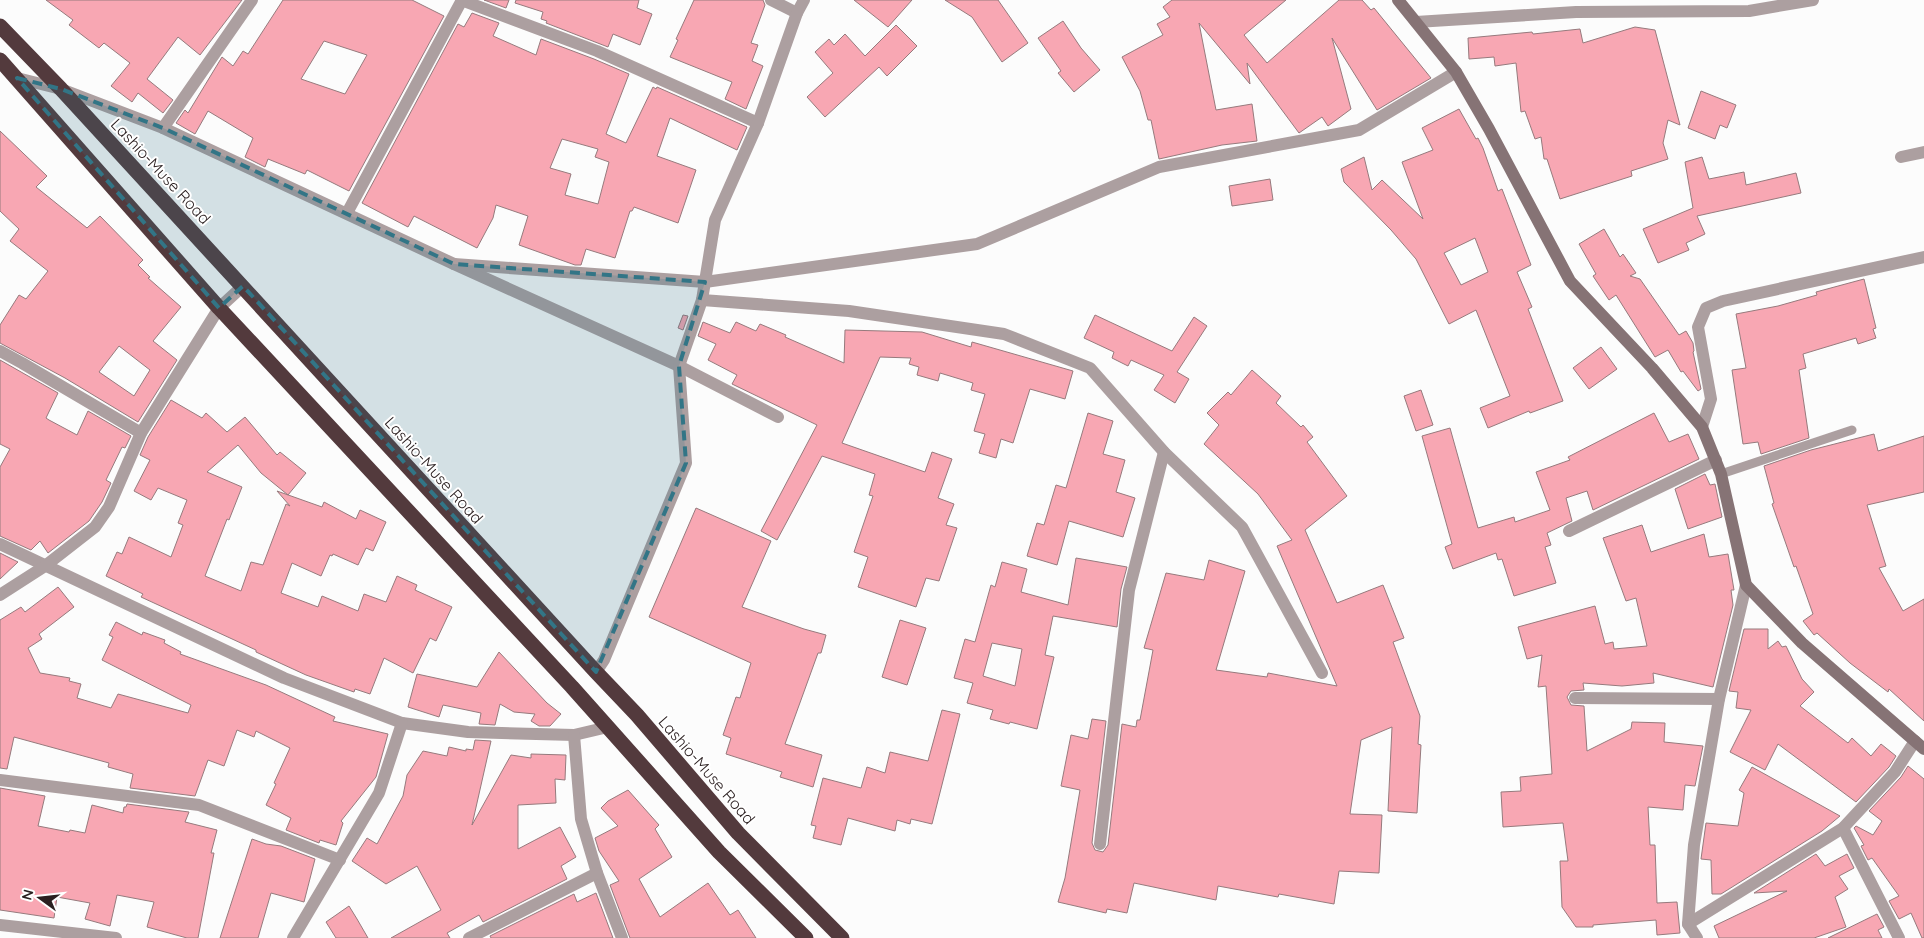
<svg xmlns="http://www.w3.org/2000/svg" width="1924" height="938" viewBox="0 0 1924 938" font-family="Quicksand,sans-serif">
<style>
.building{fill:#f8a7b3;stroke:#967a7d;fill-rule:evenodd}
.lines{fill:none;stroke-linecap:round;stroke-linejoin:round}
.lane{stroke:#ac9fa0;stroke-width:9}
.street{stroke:#ac9fa0;stroke-width:12}
.secondary{stroke:#867375;stroke-width:12}
.highway{stroke:#533a3d;stroke-width:15}
.marked{fill:#327586;fill-opacity:0.2;stroke:#327586;stroke-width:4;stroke-dasharray:10 6;stroke-linejoin:round}
.labels{text-anchor:middle;dominant-baseline:central;stroke-width:4;stroke-linejoin:round;paint-order:stroke}
.street-label{font-size:16px;fill:#2b2021;stroke:#fff}
</style>
<rect width="100%" height="100%" fill="#fcfcfc"/>
<g class="building">
<polygon points="46,0 242,0 200,55 178,37 147,79 173,100 163,113 138,93 132,102 111,86 130,63 104,43 99,48 69,25 73,20"/>
<path d="M283,0H412L444,16L349,191L307,170L305,174L268,159L265,167L245,157L253,138L208,111L195,134L176,123L185,110L188,113L222,57L233,66L243,51L248,54ZM324,41L367,55L345,94L301,79Z"/>
<polygon points="484,0 509,0 506,8"/>
<polygon points="516,0 639,0 637,8 652,14 640,45 613,34 608,47 546,23 547,21 541,19 543,12 515,3"/>
<polygon points="694,0 763,0 765,5 751,43 758,45 752,61 763,66 746,109 725,99 732,82 670,57 678,40 676,39"/>
<polygon points="854,0 912,0 888,27"/>
<polygon points="945,0 998,0 1028,43 1002,62 972,17"/>
<polygon points="1172,0 1286,0 1244,35 1267,63 1339,0 1362,0 1371,10 1374,8 1431,78 1377,110 1332,38 1351,109 1328,126 1322,117 1299,133 1247,63 1250,84 1199,23 1216,110 1252,104 1257,141 1222,145 1159,159 1151,120 1148,120 1140,91 1122,57 1163,35 1157,24 1170,17 1163,7"/>
<path d="M472,13L499,23L493,36L536,55L541,39L594,59L629,74L606,134L626,143L653,87L656,89L657,87L747,127L737,150L670,118L657,156L696,170L678,223L634,207L632,211H630L615,258L586,249L581,265H575L519,245L528,216L496,205L493,218L477,248L414,216L408,227L362,203L458,24L464,27ZM562,139L598,149L595,157L609,162L598,204L565,195L571,174L550,168Z"/>
<polygon points="1063,21 1081,48 1100,70 1074,92 1058,73 1061,71 1038,38"/>
<polygon points="896,25 917,46 887,76 879,67 825,117 807,97 833,73 815,52 829,39 834,45 845,34 865,56"/>
<polygon points="1635,27 1655,30 1680,125 1668,120 1663,143 1668,159 1631,171 1632,176 1560,199 1547,159 1544,159 1541,137 1535,139 1525,111 1521,112 1516,63 1495,66 1494,57 1469,59 1468,38 1532,32 1533,34 1580,29 1583,43"/>
<polygon points="1701,91 1736,105 1727,128 1720,125 1715,139 1688,128"/>
<path d="M1459,109L1476,139L1478,138L1483,148L1498,191L1502,189L1531,265L1517,272L1532,307L1528,309L1563,401L1530,413L1529,411L1488,428L1480,408L1510,396L1476,310L1449,324L1416,259L1391,230L1344,182L1341,169L1364,157L1372,190L1382,180L1423,219L1402,162L1433,150L1422,128ZM1475,238L1488,272L1461,285L1444,253Z"/>
<path d="M0,131L47,176L36,187L87,228L100,216L143,260L138,265L150,277L148,278L181,307L153,341L177,360L138,422L65,378L0,343V325L19,295L26,299L48,271L10,241L19,229L0,211ZM119,346L150,370L134,396L99,372Z"/>
<polygon points="1702,157 1709,179 1744,172 1746,185 1796,173 1801,193 1697,216 1705,234 1686,243 1689,250 1658,263 1643,229 1693,208 1685,162"/>
<polygon points="1270,179 1273,200 1232,206 1229,186"/>
<polygon points="1604,229 1620,257 1623,254 1636,273 1630,276 1640,279 1679,335 1686,331 1693,343 1694,351 1693,352 1701,389 1698,391 1683,371 1681,372 1668,350 1655,357 1616,295 1609,300 1593,276 1596,274 1579,244"/>
<polygon points="1864,279 1876,328 1873,329 1876,338 1858,344 1856,338 1803,354 1806,368 1799,370 1809,438 1761,454 1758,442 1743,444 1732,370 1746,368 1736,314 1778,306 1817,295 1816,292"/>
<polygon points="683,315 688,316 683,330 678,328"/>
<polygon points="1095,315 1172,351 1194,317 1207,326 1177,372 1189,379 1175,403 1154,390 1164,375 1131,360 1128,366 1112,358 1114,352 1084,338"/>
<polygon points="703,322 730,333 736,322 756,331 760,324 786,335 785,337 844,363 845,330 922,332 971,347 972,342 1073,371 1065,399 1030,389 1013,443 1001,439 996,458 979,453 985,434 974,431 985,394 971,390 973,383 940,373 938,381 917,375 919,367 909,364 911,358 880,357 842,443 925,472 932,452 952,459 938,498 954,504 946,525 957,528 939,581 926,578 916,607 858,587 868,557 854,552 873,496 869,495 875,474 822,456 777,540 761,531 817,425 732,384 737,375 708,360 716,344 698,336"/>
<polygon points="1601,347 1617,369 1589,389 1573,368"/>
<polygon points="0,360 58,393 46,418 49,420 77,435 88,411 131,436 125,448 122,447 106,480 111,483 102,502 89,521 48,553 40,541 31,550 0,536 0,467 10,449 0,444"/>
<polygon points="1252,370 1281,396 1276,403 1301,427 1303,425 1313,437 1307,442 1347,496 1305,530 1337,603 1383,585 1404,638 1393,642 1420,716 1418,744 1421,745 1417,813 1388,811 1392,727 1361,740 1350,814 1382,815 1379,873 1339,871 1334,904 1279,894 1278,897 1218,886 1216,900 1134,883 1127,913 1107,909 1106,913 1058,902 1065,878 1080,790 1061,786 1071,735 1088,739 1092,719 1106,721 1092,843 1095,850 1103,852 1108,845 1122,724 1136,727 1137,720 1140,720 1153,650 1144,648 1166,573 1204,580 1209,560 1245,571 1216,670 1267,677 1268,673 1337,686 1277,546 1292,540 1258,494 1204,444 1219,425 1207,413 1228,392 1231,395"/>
<polygon points="1421,390 1433,425 1416,431 1404,396"/>
<polygon points="171,400 202,418 206,413 227,432 245,417 277,455 280,452 306,473 288,495 261,473 238,445 207,472 242,487 229,520 227,519 205,576 241,591 251,562 263,565 286,504 290,506 277,491 322,507 324,502 356,519 360,510 386,522 373,551 366,548 358,565 333,554 332,556 330,555 321,576 292,563 281,593 318,607 322,596 358,611 364,594 386,602 397,576 417,585 415,590 452,607 436,641 430,638 413,673 384,658 370,694 355,689 354,692 306,675 256,652 256,650 141,597 143,594 106,576 117,552 122,554 129,537 171,557 183,525 178,523 187,500 158,488 151,500 134,491 150,460 140,455 148,437"/>
<polygon points="1088,413 1113,421 1103,454 1125,460 1116,492 1135,498 1123,537 1069,521 1057,565 1027,556 1037,523 1044,525 1056,485 1066,488"/>
<polygon points="1654,413 1669,442 1688,434 1699,459 1593,510 1587,491 1566,498 1572,521 1547,533 1551,545 1545,547 1556,583 1514,596 1502,559 1498,560 1496,553 1453,569 1445,547 1452,544 1422,436 1450,428 1478,528 1514,517 1515,522 1550,510 1536,472 1570,460 1568,457"/>
<polygon points="1874,434 1878,451 1924,436 1924,492 1867,505 1886,566 1879,568 1903,611 1924,599 1924,721 1889,689 1888,692 1850,663 1817,633 1814,635 1803,621 1813,614 1796,566 1794,567 1772,504 1774,503 1764,466 1811,450"/>
<polygon points="1705,474 1710,485 1715,484 1722,517 1688,529 1675,489"/>
<polygon points="696,508 771,541 742,607 804,629 826,635 821,653 818,653 785,744 822,755 813,787 780,777 782,772 726,754 731,738 723,735 736,697 740,698 751,663 649,617"/>
<polygon points="1642,525 1651,552 1704,534 1709,557 1728,554 1734,590 1731,590 1733,605 1713,687 1653,673 1654,683 1622,686 1583,683 1584,690 1571,691 1567,697 1571,705 1584,706 1587,751 1631,729 1632,722 1665,723 1664,742 1703,746 1695,786 1685,785 1683,810 1648,807 1650,845 1655,845 1657,903 1677,902 1680,933 1657,935 1656,920 1593,925 1593,927 1576,927 1562,907 1560,861 1568,861 1563,823 1503,827 1501,792 1521,791 1520,777 1552,774 1546,686 1538,687 1542,655 1527,659 1518,627 1595,606 1605,644 1613,642 1614,649 1647,646 1636,598 1626,601 1603,538"/>
<polygon points="0,553 18,562 0,579"/>
<path d="M1076,558L1127,567L1121,589L1117,627L1053,616L1045,655L1054,657L1037,729L1010,722L1009,724L990,719L993,710L967,703L973,683L954,678L965,639L975,642L991,585L995,587L1002,562L1027,569L1021,592L1068,605ZM992,643L1022,649L1015,686L983,676Z"/>
<polygon points="58,587 74,607 39,634 42,639 28,648 40,673 70,678 69,681 81,684 77,698 111,708 118,694 188,713 191,705 102,660 113,637 109,635 116,622 142,635 143,632 165,640 164,643 181,652 180,654 266,685 335,717 333,721 388,734 376,777 341,821 343,823 336,845 320,840 319,843 286,830 291,818 266,805 276,784 274,783 290,748 256,731 254,737 237,730 224,766 208,760 195,796 130,788 133,774 108,767 109,763 14,737 7,769 0,768 0,620 21,607 25,612"/>
<polygon points="900,620 926,628 907,685 882,677"/>
<polygon points="1744,629 1768,629 1768,649 1778,641 1782,647 1786,646 1802,679 1814,692 1800,706 1848,743 1852,738 1871,756 1881,744 1896,756 1889,767 1856,802 1778,744 1765,770 1730,752 1751,710 1736,708 1738,692 1729,691"/>
<polygon points="499,652 547,703 561,714 550,726 539,726 531,721 535,714 514,712 500,704 495,725 479,724 481,713 443,705 439,717 408,707 417,674 477,687"/>
<polygon points="942,710 960,714 932,824 911,819 910,824 897,820 895,831 848,818 841,845 813,838 816,826 811,825 823,778 861,788 867,767 885,773 890,752 928,761"/>
<polygon points="475,740 491,741 472,825 511,755 531,758 531,754 566,755 565,780 555,779 556,803 518,805 518,849 560,827 576,857 561,866 567,879 483,922 479,915 447,933 450,938 391,938 441,910 417,866 386,884 352,861 367,838 377,844 403,796 407,775 423,751 447,756 449,747 466,751 466,749 473,750"/>
<polygon points="1908,766 1924,779 1924,938 1922,938 1911,913 1899,919 1889,901 1899,896 1872,858 1868,860 1861,846 1864,845 1854,828 1856,826 1873,835 1882,821 1869,811 1901,777"/>
<polygon points="1752,767 1840,816 1822,831 1721,894 1712,894 1711,860 1701,859 1706,823 1738,826 1744,793 1739,790"/>
<polygon points="0,788 45,796 38,826 69,832 70,830 85,833 92,805 123,813 124,807 126,807 127,804 189,812 185,822 217,830 211,853 214,853 198,938 187,938 147,927 154,902 117,895 110,926 85,919 90,903 57,897 54,918 0,910"/>
<polygon points="628,790 659,825 655,829 672,857 639,879 660,917 708,883 730,915 738,910 756,938 630,938 610,885 619,881 599,851 595,838 618,826 601,808 608,801"/>
<polygon points="252,839 266,844 281,846 315,859 304,902 271,893 258,938 220,938"/>
<polygon points="1816,854 1825,866 1847,854 1854,868 1839,876 1848,889 1835,897 1846,927 1814,938 1719,938 1714,926 1787,891 1754,893"/>
<polygon points="596,893 613,938 491,938 490,936 574,894 577,902"/>
<polygon points="349,906 357,919 368,938 336,938 326,922"/>
<polygon points="1877,914 1884,927 1878,930 1882,938 1828,938"/>
</g>
<g class="lines">
<polyline class="lane" points="1721,474 1852,430"/>
<g class="street">
<polyline points="461,0 597,51 758,123"/>
<polyline points="771,0 797,13"/>
<polyline points="1416,22 1576,12 1749,11 1813,0"/>
<polyline points="17,78 61,89 163,128 454,264 679,366 778,417"/>
<polyline points="163,128 252,0"/>
<polyline points="1901,157 1924,152"/>
<polyline points="347,213 462,0"/>
<polyline points="454,264 705,282 977,244 1159,167 1359,130 1456,72"/>
<polyline points="702,300 849,311 1004,334 1090,368 1164,452 1242,527 1322,673"/>
<polyline points="0,351 22,363 141,433"/>
<polyline points="1702,427 1711,399 1698,327 1706,308 1723,301 1924,257"/>
<polyline points="1569,531 1716,460"/>
<polyline points="0,544 284,678 402,723 468,732 574,735 608,727"/>
<polyline points="0,595 45,566 95,527 109,507 141,433 219,308 243,286"/>
<polyline points="596,672 604,660 686,463 679,366 702,300 715,220 758,123 797,13 804,0"/>
<polyline points="1575,698 1719,699"/>
<polyline points="574,735 581,819 597,873 622,938"/>
<polyline points="0,780 199,805 340,860"/>
<polyline points="1843,828 1899,938"/>
<polyline points="1100,844 1129,590 1164,452"/>
<polyline points="1688,924 1843,828 1895,772 1915,741"/>
<polyline points="0,925 116,938"/>
<polyline points="293,938 379,793 402,723"/>
<polyline points="469,938 597,873"/>
<polyline points="1697,938 1688,924 1694,845 1719,699 1746,585"/>
</g>
<polyline class="secondary" points="1398,0 1456,72 1489,129 1570,281 1652,368 1702,427 1721,474 1746,585 1802,643 1924,749"/>
<g class="highway">
<polyline points="0,26 61,89 596,672 637,715 738,833 842,938"/>
<polyline points="0,60 219,308 572,687 719,852 806,938"/>
</g>
</g>
<path class="marked" d="M17,78L61,89L163,128L454,264L705,282L679,366L686,463L596,672L243,286L219,308Z"/>
<g class="labels">
<g class="street-label">
<text transform="translate(161 171) rotate(47)">Lashio-Muse Road</text>
<text transform="translate(434 470) rotate(48)">Lashio-Muse Road</text>
<text transform="translate(707 770) rotate(49)">Lashio-Muse Road</text>
</g>
</g>
<g transform="translate(40 898) rotate(285)" stroke="#ffffff" stroke-width="4" paint-order="stroke">
<path d="M0-4L9 19L0 12L-9 19Z" fill="#2b2021"/>
<text y="-8" font-size="14" font-weight="bold" text-anchor="middle" fill="#2b2021">N</text>
</g>
</svg>
